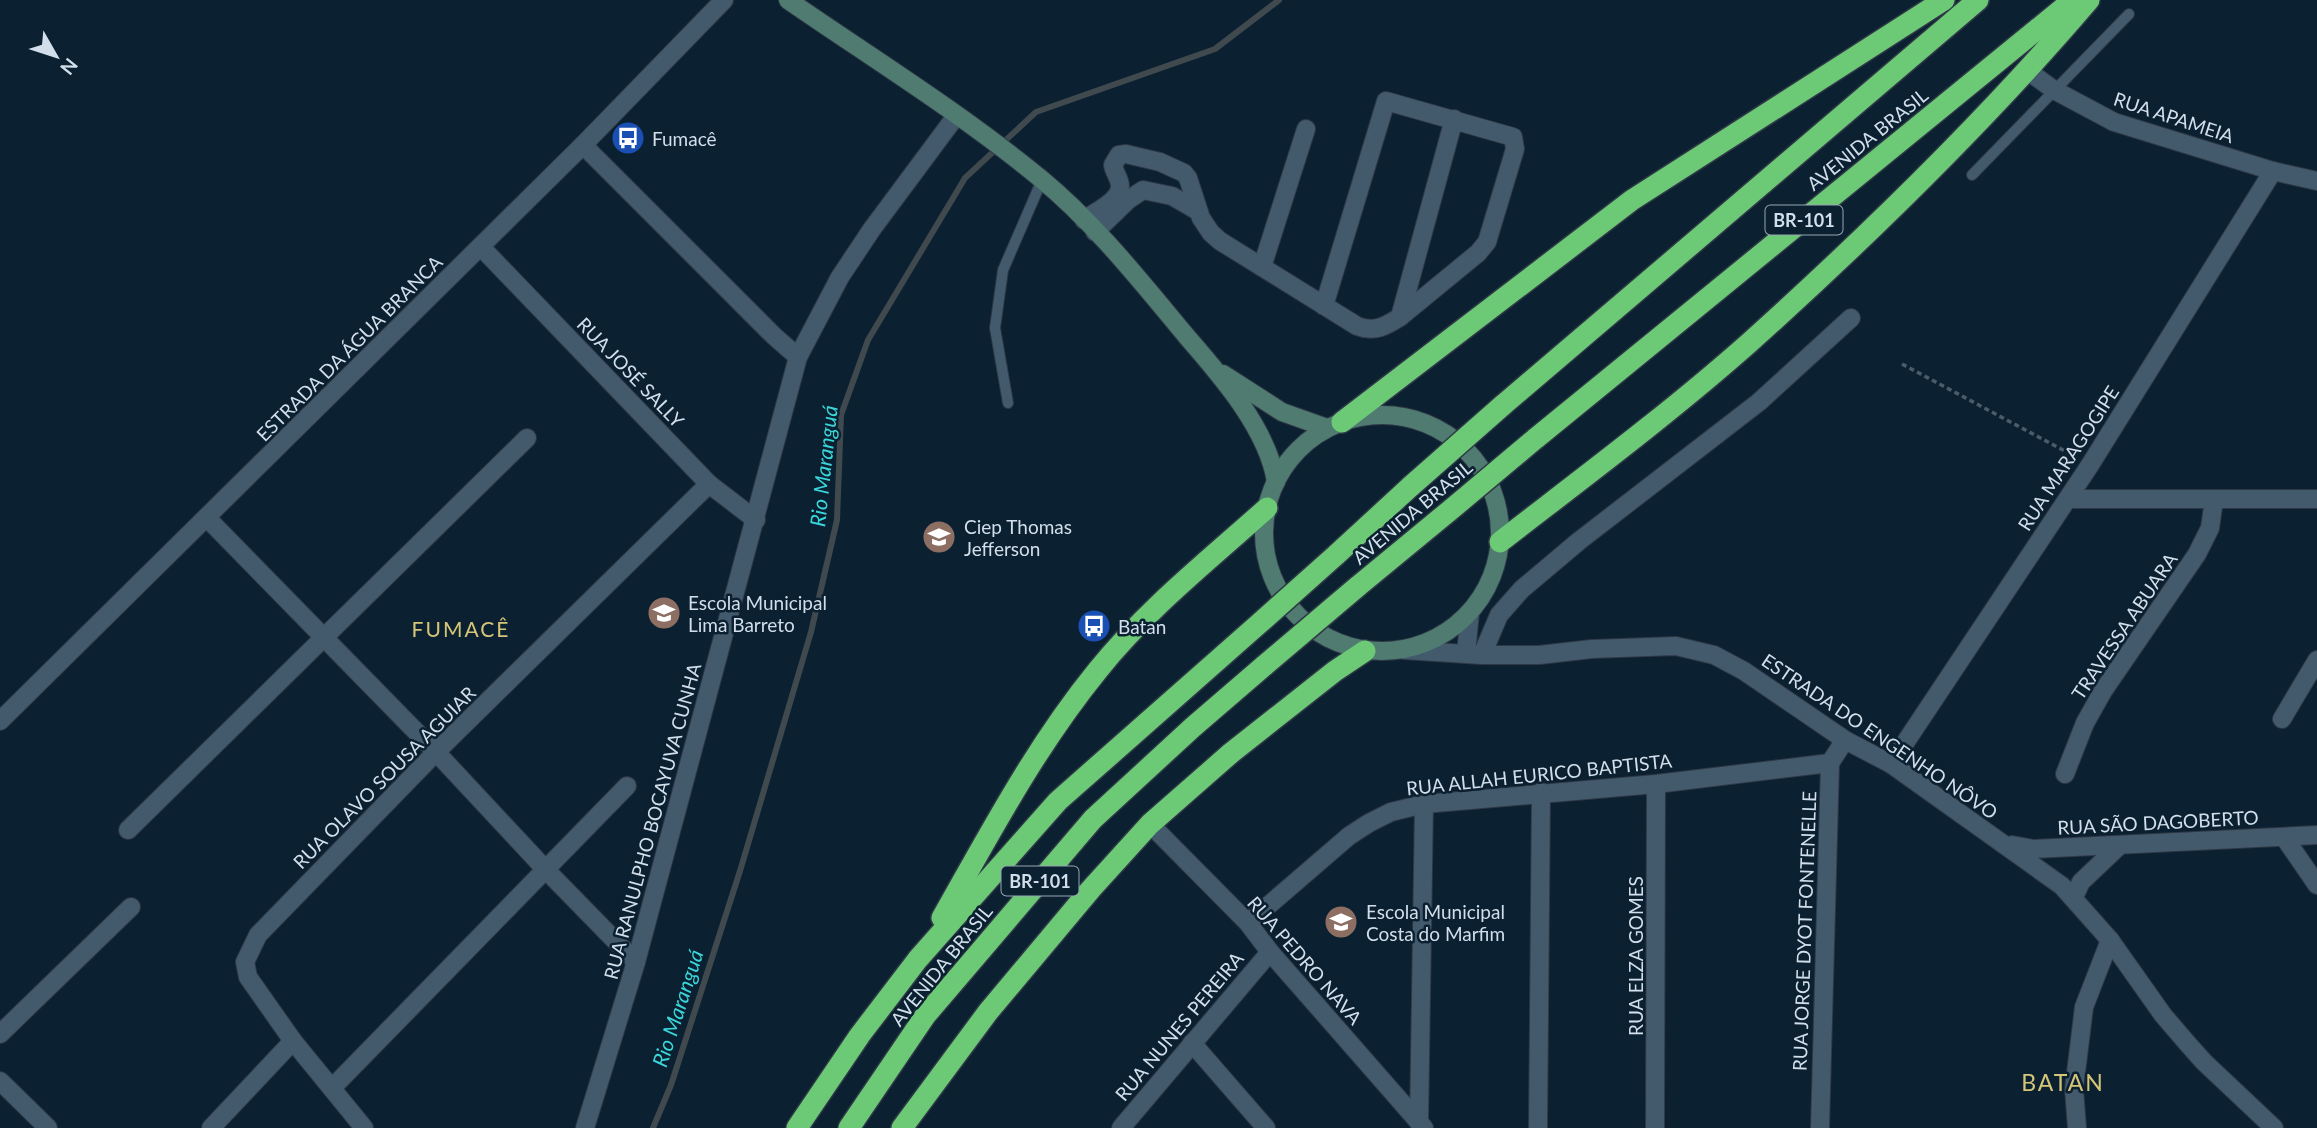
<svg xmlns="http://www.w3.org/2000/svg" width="2317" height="1128" viewBox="0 0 2317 1128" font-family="Lato,sans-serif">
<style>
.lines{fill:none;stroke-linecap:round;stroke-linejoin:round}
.stream{stroke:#404a4e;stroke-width:6}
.service-casing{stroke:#2e3846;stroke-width:12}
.minor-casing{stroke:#2e3846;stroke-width:20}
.tertiary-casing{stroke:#2e3846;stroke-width:20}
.secondary-casing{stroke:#2e3846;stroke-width:20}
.motorway-casing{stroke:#2e3846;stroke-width:24}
.path{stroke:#4a5c6b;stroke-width:3.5;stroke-dasharray:5 3.5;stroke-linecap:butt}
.service{stroke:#435a6d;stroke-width:10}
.minor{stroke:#435a6d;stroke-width:18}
.tertiary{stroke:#435a6d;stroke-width:18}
.secondary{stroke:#4f7b70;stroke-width:18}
.motorway{stroke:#6cc976;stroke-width:21}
.motorway-bridge-casing{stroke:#2e3846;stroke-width:24;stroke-linecap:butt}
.motorway-bridge{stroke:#6cc976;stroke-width:21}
.labels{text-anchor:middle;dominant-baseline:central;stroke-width:5;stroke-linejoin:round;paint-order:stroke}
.shield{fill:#0b2030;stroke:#96a6b3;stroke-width:2}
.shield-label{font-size:18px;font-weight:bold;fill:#d2dfeb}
.street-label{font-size:19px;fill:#d2dfeb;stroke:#0b2030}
.poi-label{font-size:19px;fill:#d2dfeb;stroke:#0b2030;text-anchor:start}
.water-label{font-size:21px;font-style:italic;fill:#39d7db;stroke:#0b2030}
.neighbourhood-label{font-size:21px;letter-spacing:2px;fill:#d5c578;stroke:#0b2030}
.quarter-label{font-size:23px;letter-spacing:2px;fill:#d5c578;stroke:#0b2030}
</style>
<rect width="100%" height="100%" fill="#0b2030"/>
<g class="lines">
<polyline class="stream" points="653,1128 671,1085 740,871 811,632 837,520 841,415 868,340 965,178 1036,112 1215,49 1279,0"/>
<defs>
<g id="service">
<polyline points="1972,175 2129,14"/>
<polyline points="1008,403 995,328 1003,270 1042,180"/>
</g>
<g id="minor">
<polyline points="2028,71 2054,90 2114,122 2273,171 2317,181"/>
<polyline points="583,145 774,336 798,357"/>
<path d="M1084,220C1094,212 1120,202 1120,186C1120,179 1114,172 1113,165L1119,155L1126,154L1160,162L1184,173L1188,178L1201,218L1211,233L1220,241L1357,326C1374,333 1386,326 1400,317L1478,253L1487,242L1515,149L1513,137L1386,101L1324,306"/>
<polyline points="1095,232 1128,200 1143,190 1172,196 1198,211"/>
<polyline points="481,247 709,484 756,520"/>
<polyline points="1262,267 1306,129"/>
<polyline points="1400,317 1454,119"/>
<polyline points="2068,499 2317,499"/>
<polyline points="207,518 436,752 547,871 636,962"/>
<polyline points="1404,650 1482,655 1539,655 1592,649 1676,646 1714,655 1744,671 1845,740 1891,764 2062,886 2110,940 2163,1015 2187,1043 2204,1062 2274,1128"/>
<polyline points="1466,654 1470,612"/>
<polyline points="1482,655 1499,615 1522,589 1579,541 1759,402 1851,318"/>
<polyline points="2282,719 2317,660"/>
<polyline points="1891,764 2090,465 2273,171"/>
<polyline points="2065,774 2085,723 2103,691 2197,554 2210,528 2214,500"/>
<polyline points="1150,824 1248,923 1270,952 1424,1128"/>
<polyline points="128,830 527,438"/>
<polyline points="2284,837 2317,885"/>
<polyline points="2012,845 2033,849 2317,835"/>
<polyline points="2074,897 2081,882 2120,845"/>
<polyline points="1248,923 1349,836 1369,823 1391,812 1424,804 1656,784 1830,763"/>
<polyline points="0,1034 131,907"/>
<polyline points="1192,1043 1266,1128"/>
<polyline points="0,1081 48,1128"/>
<polyline points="332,1088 627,786"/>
<polyline points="1419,1123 1424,804"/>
<polyline points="211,1128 293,1041"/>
<polyline points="364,1128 293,1041 248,977 245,962 258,935 436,752 709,484"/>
<polyline points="585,1128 636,962 798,357 840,277 872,229 956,116"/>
<polyline points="1121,1128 1270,952"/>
<polyline points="1538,1128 1541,792"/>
<polyline points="1655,1128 1656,784"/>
<polyline points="1820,1128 1830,763 1845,740"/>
<polyline points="2077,1128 2074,1089 2084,1007 2110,940"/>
</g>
<polyline id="tertiary" points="0,721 583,145 724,0"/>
<g id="secondary">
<path d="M788,0C872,58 961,113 1040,178C1096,224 1142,283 1188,338C1222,377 1268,430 1276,482"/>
<polyline points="1223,374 1282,412 1327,428"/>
<circle cx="1382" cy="533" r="118"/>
</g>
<g id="motorway">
<polyline points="1503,405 1978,0"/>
<polyline points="1342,422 1632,200 1944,0"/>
<polyline points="1535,439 2073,0"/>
<path d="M1500,542C1584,477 1670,413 1749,343C1869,235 1985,122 2089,0"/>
<polyline points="1336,555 1411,486"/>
<polyline points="1357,587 1448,512"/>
<path d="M942,918C990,833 1036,746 1098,670C1147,609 1209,560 1267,508"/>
<polyline points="797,1128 860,1035 918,959 1058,801 1262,621"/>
<polyline points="849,1128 925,1016 1093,819 1193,727 1265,665"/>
<polyline points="902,1128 988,1012 1091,889 1150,824 1231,753 1335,671 1365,651"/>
</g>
</defs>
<use href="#service" class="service-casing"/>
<use href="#minor" class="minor-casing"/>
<use href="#tertiary" class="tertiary-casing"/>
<use href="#secondary" class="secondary-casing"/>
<use href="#motorway" class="motorway-casing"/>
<polyline class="path" points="1902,364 2076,457"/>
<use href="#service" class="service"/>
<use href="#minor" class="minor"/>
<use href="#tertiary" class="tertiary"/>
<use href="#secondary" class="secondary"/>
<use href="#motorway" class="motorway"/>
<defs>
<g id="motorway-bridge">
<polyline points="1411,486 1503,405"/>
<polyline points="1448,512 1535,439"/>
<polyline points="1262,621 1336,555"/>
<polyline points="1265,665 1357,587"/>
</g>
</defs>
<use href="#motorway-bridge" class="motorway-bridge-casing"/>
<use href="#motorway-bridge" class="motorway-bridge"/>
</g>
<defs>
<symbol id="bus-disc" viewBox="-11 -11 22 22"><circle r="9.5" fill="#1a4fb4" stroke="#0b2030"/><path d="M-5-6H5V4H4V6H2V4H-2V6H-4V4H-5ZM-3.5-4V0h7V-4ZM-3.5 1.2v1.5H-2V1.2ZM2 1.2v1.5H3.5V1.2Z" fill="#fff"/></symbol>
<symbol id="school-disc" viewBox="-11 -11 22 22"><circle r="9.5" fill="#8d6e63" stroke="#0b2030"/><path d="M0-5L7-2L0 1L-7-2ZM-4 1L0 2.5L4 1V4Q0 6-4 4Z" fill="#fff"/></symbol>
</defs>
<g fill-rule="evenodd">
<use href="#bus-disc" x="609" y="119" width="38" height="38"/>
<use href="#school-disc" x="920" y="518" width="38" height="38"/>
<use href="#school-disc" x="645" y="594" width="38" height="38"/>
<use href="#bus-disc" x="1075" y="607" width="38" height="38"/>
<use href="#school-disc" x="1322" y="903" width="38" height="38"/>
</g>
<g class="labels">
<g class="shield">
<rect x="1765.5" y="205.5" width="77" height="29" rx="5"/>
<rect x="1001.5" y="866.5" width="77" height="29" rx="5"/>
</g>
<g class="shield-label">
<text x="1804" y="220">BR-101</text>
<text x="1040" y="881">BR-101</text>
</g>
<g class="street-label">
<text transform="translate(2174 117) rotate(18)">RUA APAMEIA</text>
<text transform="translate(1867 139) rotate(-39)">AVENIDA BRASIL</text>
<text transform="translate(349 348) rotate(-45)">ESTRADA DA ÁGUA BRANCA</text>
<text transform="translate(631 372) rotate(46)">RUA JOSÉ SALLY</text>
<text transform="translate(2068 458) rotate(-57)">RUA MARAGOGIPE</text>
<text transform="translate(1412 512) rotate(-40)">AVENIDA BRASIL</text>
<text transform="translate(2124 626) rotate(-56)">TRAVESSA ABUARA</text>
<text transform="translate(1880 736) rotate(34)">ESTRADA DO ENGENHO NÔVO</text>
<text transform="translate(1539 774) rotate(-6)">RUA ALLAH EURICO BAPTISTA</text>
<text transform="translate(384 777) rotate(-45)">RUA OLAVO SOUSA AGUIAR</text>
<text transform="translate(652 821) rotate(-75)">RUA RANULPHO BOCAYUVA CUNHA</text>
<text transform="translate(2158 822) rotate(-3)">RUA SÃO DAGOBERTO</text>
<text transform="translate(1804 931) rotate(-88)">RUA JORGE DYOT FONTENELLE</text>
<text transform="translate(1635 956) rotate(-90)">RUA ELZA GOMES</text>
<text transform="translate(1305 960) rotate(49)">RUA PEDRO NAVA</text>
<text transform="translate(941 965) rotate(-51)">AVENIDA BRASIL</text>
<text transform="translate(1179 1026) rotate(-50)">RUA NUNES PEREIRA</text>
</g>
<g class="poi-label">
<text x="652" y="138">Fumacê</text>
<text x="964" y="526">Ciep Thomas<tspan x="964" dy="22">Jefferson</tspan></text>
<text x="688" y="602">Escola Municipal<tspan x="688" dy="22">Lima Barreto</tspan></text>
<text x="1118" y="626">Batan</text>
<text x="1366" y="911">Escola Municipal<tspan x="1366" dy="22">Costa do Marfim</tspan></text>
</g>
<g class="water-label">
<text transform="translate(823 466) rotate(-84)">Rio Maranguá</text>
<text transform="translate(677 1008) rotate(-72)">Rio Maranguá</text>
</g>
<g class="neighbourhood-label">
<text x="461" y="628">FUMACÊ</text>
</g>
<g class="quarter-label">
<text x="2063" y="1082">BATAN</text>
</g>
</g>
<g transform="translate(56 56) rotate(129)" stroke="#0b2030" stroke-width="5" paint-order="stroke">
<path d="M0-5L12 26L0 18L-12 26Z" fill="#d2dfeb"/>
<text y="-10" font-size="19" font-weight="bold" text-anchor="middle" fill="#d2dfeb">N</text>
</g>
</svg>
